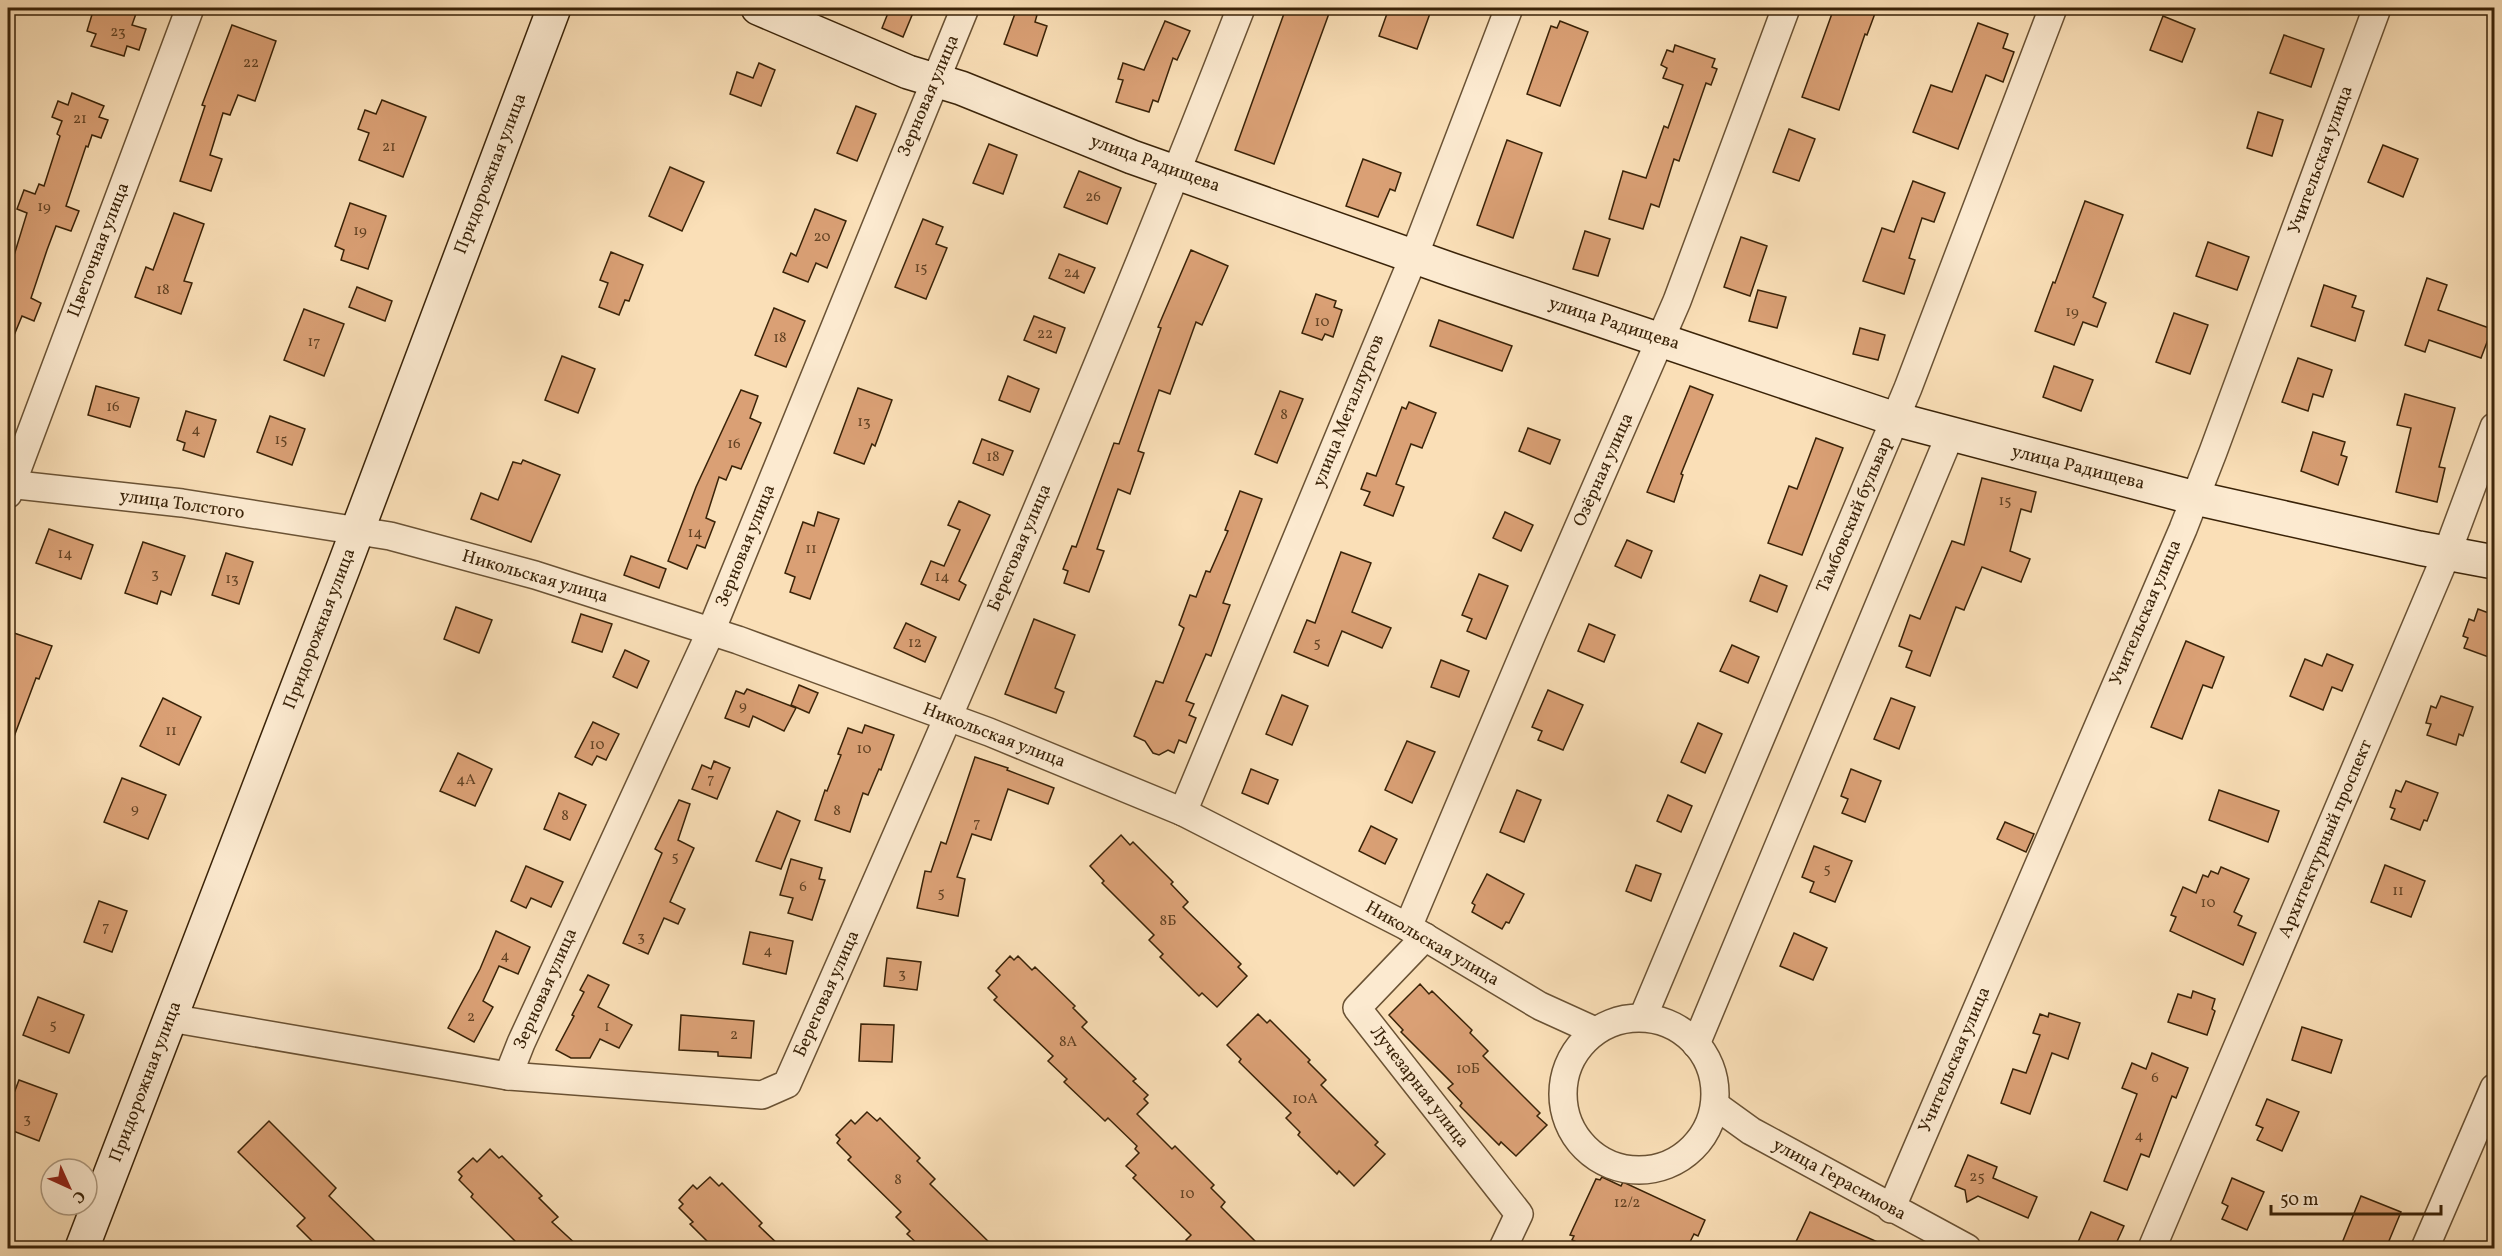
<svg xmlns="http://www.w3.org/2000/svg" width="2502" height="1256" viewBox="0 0 2502 1256" font-family="Vollkorn,serif">
<style>
.building{fill:#daa075;stroke:#3a2308;stroke-width:1.5}
.lines{fill:none;stroke-linecap:round;stroke-linejoin:round}
.street-casing{stroke:#6a5234;stroke-width:30}
.secondary-casing{stroke:#3a2308;stroke-width:36}
.street{stroke:#fcead0;stroke-width:27}
.secondary{stroke:#fcead0;stroke-width:33}
.labels{text-anchor:middle;dominant-baseline:central;stroke-width:4.5;stroke-linejoin:round;paint-order:stroke}
.number-label{font-size:15px;fill:#624223}
.street-label{font-size:18px;fill:#3a2308;stroke:#fcead0}
</style>
<rect width="100%" height="100%" fill="#fadfb7"/>
<filter id="stains"><feTurbulence type="fractalNoise" baseFrequency=".00333" numOctaves="4"/><feColorMatrix values="0 0 0 0 .2 0 0 0 0 .09 0 0 0 0 .02 0 0 0 .5 -.17"/></filter>
<radialGradient id="worn" r=".72"><stop offset=".6" stop-color="#630" stop-opacity="0"/><stop offset="1" stop-color="#630" stop-opacity=".3"/></radialGradient>
<g class="building">
<polygon points="94,8 138,8 132,25 146,29 139,50 127,46 124,56 91,46 96,34 87,31"/>
<polygon points="890,8 915,8 903,37 882,28"/>
<polygon points="1017,8 1037,15 1035,22 1047,26 1037,56 1004,44"/>
<polygon points="1286,8 1331,8 1274,164 1235,150"/>
<polygon points="1389,8 1432,8 1417,49 1379,36"/>
<polygon points="1834,8 1877,8 1867,35 1865,34 1839,110 1802,97"/>
<polygon points="2163,16 2195,29 2182,62 2150,50"/>
<polygon points="1165,21 1190,31 1177,60 1173,58 1158,102 1153,100 1149,112 1116,102 1123,80 1118,79 1123,63 1144,70"/>
<polygon points="1560,21 1588,32 1560,106 1527,94 1551,26 1557,28"/>
<polygon points="1978,23 2008,34 2003,48 2014,52 2003,82 1986,75 1958,149 1913,132 1931,85 1952,92"/>
<polygon points="232,25 276,41 255,101 238,95 230,115 223,113 210,155 222,159 211,191 180,181 205,106 202,105"/>
<polygon points="2284,35 2324,49 2311,87 2270,73"/>
<polygon points="1675,45 1715,59 1712,67 1717,69 1711,85 1706,83 1679,161 1674,159 1659,207 1651,204 1643,229 1609,219 1623,171 1646,178 1664,126 1668,128 1683,85 1663,78 1667,68 1661,65 1667,50 1673,52"/>
<polygon points="759,63 775,70 761,106 730,94 737,72 753,78"/>
<polygon points="72,93 104,106 99,117 108,120 101,138 92,135 88,147 86,146 66,206 79,211 71,231 56,226 47,250 31,298 41,303 34,321 22,316 8,350 8,275 27,213 17,209 24,190 35,194 39,184 44,186 60,136 57,134 62,121 52,117 58,101 68,105"/>
<polygon points="382,100 426,117 403,177 359,160 369,133 358,129 365,110 376,114"/>
<polygon points="856,106 876,114 857,161 837,153"/>
<polygon points="2258,112 2283,120 2272,156 2247,148"/>
<polygon points="1789,129 1815,139 1799,181 1773,172"/>
<polygon points="1507,140 1542,153 1513,238 1477,225"/>
<polygon points="989,144 1017,155 1003,194 973,183"/>
<polygon points="2383,145 2418,159 2403,197 2368,182"/>
<polygon points="1363,159 1401,173 1395,191 1390,189 1378,217 1346,206"/>
<polygon points="670,167 704,182 682,231 649,216"/>
<polygon points="1079,171 1121,188 1107,224 1064,207"/>
<polygon points="1913,181 1945,193 1934,222 1922,218 1909,258 1915,260 1904,294 1863,281 1882,228 1894,232"/>
<polygon points="2085,201 2123,215 2093,297 2106,303 2097,327 2083,322 2074,345 2035,331 2053,282 2055,283"/>
<polygon points="350,203 386,216 368,269 341,260 344,250 335,246"/>
<polygon points="815,209 846,221 827,268 816,263 808,282 783,272 791,253 796,256"/>
<polygon points="174,213 204,224 184,281 192,283 181,314 135,297 146,267 153,270"/>
<polygon points="923,219 943,227 936,244 947,248 926,299 895,287"/>
<polygon points="1585,231 1610,239 1598,276 1573,269"/>
<polygon points="1741,237 1767,246 1750,296 1724,287"/>
<polygon points="2208,242 2249,257 2237,290 2196,276"/>
<polygon points="1191,250 1228,266 1202,325 1196,322 1170,394 1159,390 1138,451 1144,453 1130,494 1118,489 1097,549 1104,551 1089,592 1064,583 1068,571 1063,569 1072,546 1076,547 1114,443 1119,444 1161,328 1158,327"/>
<polygon points="611,252 643,265 629,301 625,300 619,315 599,307 608,283 600,280"/>
<polygon points="1059,254 1095,268 1084,293 1049,278"/>
<polygon points="2427,278 2447,285 2438,310 2492,329 2481,358 2429,340 2425,352 2405,345"/>
<polygon points="2324,285 2356,296 2352,307 2364,311 2355,341 2311,326"/>
<polygon points="357,287 392,301 385,321 349,307"/>
<polygon points="1758,290 1786,297 1777,328 1749,321"/>
<polygon points="1316,294 1336,301 1334,307 1342,310 1333,337 1325,334 1322,340 1302,333"/>
<polygon points="774,308 805,321 786,367 755,355"/>
<polygon points="304,309 344,324 324,376 284,360"/>
<polygon points="2174,313 2208,325 2190,374 2156,362"/>
<polygon points="1034,316 1065,328 1056,353 1024,340"/>
<polygon points="1439,320 1512,346 1502,371 1430,346"/>
<polygon points="1860,328 1885,335 1878,360 1853,354"/>
<polygon points="562,356 595,369 578,413 545,400"/>
<polygon points="2298,358 2332,370 2323,397 2313,394 2308,411 2282,402"/>
<polygon points="2054,366 2093,380 2081,411 2043,397"/>
<polygon points="1008,376 1039,389 1030,412 999,400"/>
<polygon points="96,386 139,398 130,427 88,415"/>
<polygon points="1690,386 1713,395 1681,474 1683,475 1674,502 1647,492"/>
<polygon points="858,388 892,400 875,446 872,444 864,464 834,453"/>
<polygon points="741,390 758,396 750,418 761,423 741,469 732,466 726,480 719,477 706,518 715,522 705,548 697,545 687,569 668,561 696,487"/>
<polygon points="1280,391 1303,399 1277,463 1255,454"/>
<polygon points="2405,394 2455,408 2439,467 2445,468 2437,502 2396,492 2411,428 2397,425"/>
<polygon points="1409,402 1436,413 1422,448 1411,444 1396,484 1404,487 1393,516 1364,505 1370,492 1361,489 1367,473 1376,476 1402,407 1406,409"/>
<polygon points="186,411 216,420 204,457 183,450 185,443 177,440"/>
<polygon points="270,416 305,429 292,465 257,452"/>
<polygon points="1528,428 1560,440 1550,464 1519,451"/>
<polygon points="2313,432 2345,442 2341,455 2347,457 2338,485 2301,471"/>
<polygon points="1816,438 1843,448 1802,555 1768,543 1789,486 1797,489"/>
<polygon points="982,439 1013,451 1003,475 973,463"/>
<polygon points="523,460 560,475 531,542 471,519 481,493 498,500 513,462 521,464"/>
<polygon points="1982,478 2036,492 2031,512 2021,509 2010,551 2030,559 2021,582 1982,567 1964,610 1956,607 1930,676 1906,667 1912,651 1899,646 1910,615 1920,619 1952,541 1964,545"/>
<polygon points="1240,491 1262,499 1223,603 1230,605 1211,656 1206,654 1186,701 1194,704 1189,715 1196,718 1186,743 1179,740 1174,753 1168,750 1159,755 1153,753 1145,741 1134,736 1156,681 1163,683 1184,628 1179,625 1190,595 1196,597 1206,571 1210,572 1228,531 1225,530"/>
<polygon points="959,501 990,515 959,581 966,585 959,600 921,584 931,561 944,566 960,530 948,525"/>
<polygon points="818,512 839,519 810,599 790,592 795,577 785,573 803,522 814,526"/>
<polygon points="1505,512 1533,525 1521,551 1493,538"/>
<polygon points="49,529 93,545 81,579 36,563"/>
<polygon points="1627,540 1652,551 1641,578 1615,566"/>
<polygon points="143,542 185,556 171,595 161,591 157,604 125,593"/>
<polygon points="1341,552 1371,563 1352,612 1391,628 1382,648 1342,631 1328,666 1294,652 1307,620 1315,623"/>
<polygon points="226,553 253,562 239,604 212,595"/>
<polygon points="631,556 666,569 659,588 624,575"/>
<polygon points="1479,574 1508,586 1486,639 1467,631 1472,619 1462,615"/>
<polygon points="1760,575 1787,586 1777,612 1750,601"/>
<polygon points="456,607 492,620 479,653 444,639"/>
<polygon points="2478,609 2494,615 2494,659 2464,648 2468,638 2463,636 2469,619 2474,621"/>
<polygon points="581,614 612,624 602,652 572,642"/>
<polygon points="1034,619 1075,635 1055,688 1064,692 1056,713 1005,694"/>
<polygon points="906,623 936,637 925,662 894,648"/>
<polygon points="1589,624 1615,635 1604,662 1578,651"/>
<polygon points="14,633 52,646 39,679 36,678 9,750 8,652"/>
<polygon points="2186,641 2224,657 2212,688 2203,685 2182,739 2151,727"/>
<polygon points="1732,645 1759,657 1748,683 1720,671"/>
<polygon points="625,650 649,661 637,688 613,677"/>
<polygon points="2327,654 2353,665 2342,691 2332,687 2323,710 2290,696 2305,659 2322,666"/>
<polygon points="1441,660 1469,671 1459,697 1431,687"/>
<polygon points="799,685 818,693 809,713 791,705"/>
<polygon points="747,689 796,708 784,731 753,716 749,727 725,718 736,691 744,694"/>
<polygon points="1548,690 1583,705 1563,750 1538,740 1542,731 1532,727"/>
<polygon points="1282,695 1308,706 1292,745 1266,734"/>
<polygon points="2441,696 2473,707 2463,736 2459,734 2456,745 2427,735 2431,724 2426,723 2431,706 2436,708"/>
<polygon points="163,698 201,717 179,765 140,746"/>
<polygon points="1891,698 1915,707 1899,749 1874,739"/>
<polygon points="593,722 619,734 606,760 597,756 592,765 575,757"/>
<polygon points="1698,723 1722,734 1705,773 1681,762"/>
<polygon points="865,725 894,735 881,770 879,769 868,795 863,793 850,832 815,820 825,790 827,791 841,755 838,754 848,728 862,733"/>
<polygon points="1407,741 1435,752 1412,803 1385,790"/>
<polygon points="458,753 492,769 475,806 440,791"/>
<polygon points="975,757 1008,768 1007,770 1054,788 1048,804 1008,789 991,840 972,834 957,877 965,879 958,916 917,908 925,871 931,872 941,842 946,844"/>
<polygon points="714,761 730,768 717,799 692,789 702,765 711,769"/>
<polygon points="1251,769 1278,780 1268,804 1242,793"/>
<polygon points="1851,769 1881,781 1865,822 1842,813 1848,799 1841,796"/>
<polygon points="122,778 166,795 148,839 104,822"/>
<polygon points="2406,781 2438,793 2427,821 2424,820 2420,830 2391,819 2395,809 2390,807 2396,790 2401,792"/>
<polygon points="1517,790 1541,800 1524,842 1500,832"/>
<polygon points="2219,790 2279,811 2268,842 2209,820"/>
<polygon points="559,793 586,805 570,840 544,829"/>
<polygon points="1668,795 1692,806 1681,832 1657,821"/>
<polygon points="679,800 690,804 678,840 694,848 670,902 685,909 678,924 664,918 648,954 623,943 662,853 655,849"/>
<polygon points="777,811 800,821 781,869 756,861"/>
<polygon points="2005,822 2034,834 2026,852 1997,839"/>
<polygon points="1371,826 1397,839 1385,864 1359,851"/>
<polygon points="1121,835 1130,845 1133,842 1173,882 1171,884 1188,902 1183,907 1241,964 1238,967 1247,976 1217,1007 1202,993 1199,996 1160,957 1163,954 1149,940 1154,935 1102,883 1104,881 1090,866"/>
<polygon points="1814,846 1852,861 1835,902 1810,892 1814,882 1802,877"/>
<polygon points="791,859 822,868 819,879 825,880 812,920 788,913 793,898 780,895"/>
<polygon points="1636,865 1661,874 1651,901 1626,891"/>
<polygon points="2385,865 2425,881 2411,917 2371,902"/>
<polygon points="526,866 563,882 551,907 531,898 526,908 511,901"/>
<polygon points="2221,867 2249,879 2234,912 2242,916 2238,925 2256,933 2243,965 2170,931 2176,917 2171,915 2183,887 2196,893 2203,875 2208,877 2211,871 2218,874"/>
<polygon points="1487,874 1524,894 1509,923 1506,922 1502,929 1472,912 1475,905 1472,903"/>
<polygon points="99,901 127,911 112,952 84,942"/>
<polygon points="496,931 530,947 518,974 499,966 483,1001 493,1007 474,1042 448,1028 480,969"/>
<polygon points="750,932 793,941 786,974 743,964"/>
<polygon points="1794,933 1827,948 1813,980 1780,966"/>
<polygon points="1010,956 1014,960 1018,956 1032,970 1035,967 1075,1006 1073,1008 1087,1022 1082,1027 1136,1079 1133,1081 1148,1095 1144,1099 1148,1103 1137,1114 1172,1149 1175,1146 1214,1185 1211,1188 1225,1202 1221,1207 1262,1248 1195,1248 1186,1240 1191,1235 1133,1178 1136,1175 1126,1166 1139,1153 1135,1149 1137,1146 1108,1118 1105,1121 1064,1082 1067,1079 1048,1061 1053,1056 994,1000 997,997 988,988 1000,975 996,971"/>
<polygon points="887,958 921,962 917,990 884,986"/>
<polygon points="588,975 609,985 598,1007 632,1025 619,1048 600,1039 590,1058 571,1058 556,1050 574,1016 572,1015 584,992 580,990"/>
<polygon points="1420,984 1429,994 1432,991 1472,1030 1470,1033 1488,1051 1483,1056 1540,1113 1537,1116 1547,1125 1516,1156 1501,1142 1499,1145 1460,1106 1462,1103 1448,1088 1453,1084 1401,1032 1403,1030 1389,1015"/>
<polygon points="2193,991 2215,999 2212,1009 2215,1011 2207,1035 2168,1022 2178,994 2191,998"/>
<polygon points="38,997 84,1015 69,1053 23,1035"/>
<polygon points="2049,1013 2080,1023 2068,1059 2052,1053 2030,1114 2001,1103 2013,1069 2026,1073 2040,1035 2033,1033 2040,1014 2048,1017"/>
<polygon points="1258,1014 1267,1023 1270,1020 1310,1060 1308,1062 1326,1080 1321,1085 1378,1142 1375,1145 1385,1154 1354,1186 1339,1171 1337,1174 1298,1135 1300,1132 1286,1118 1291,1113 1239,1062 1241,1059 1227,1045"/>
<polygon points="681,1015 754,1021 751,1058 718,1056 718,1052 679,1050"/>
<polygon points="861,1024 894,1025 892,1062 859,1061"/>
<polygon points="2302,1027 2342,1040 2331,1073 2292,1060"/>
<polygon points="2152,1053 2188,1068 2176,1098 2172,1096 2149,1157 2141,1154 2127,1190 2104,1181 2137,1094 2122,1088 2132,1063 2146,1069"/>
<polygon points="19,1080 57,1094 39,1141 8,1129 8,1109"/>
<polygon points="2267,1099 2299,1112 2282,1151 2257,1140 2263,1128 2256,1125"/>
<polygon points="867,1112 877,1121 880,1118 920,1158 917,1161 935,1179 930,1184 995,1248 922,1248 907,1234 910,1231 896,1217 901,1212 848,1160 851,1157 837,1143 840,1139 836,1135 851,1120 855,1124"/>
<polygon points="269,1121 336,1188 329,1196 382,1248 319,1248 297,1226 305,1218 238,1152"/>
<polygon points="490,1149 499,1158 502,1156 542,1196 539,1198 558,1217 552,1222 580,1248 522,1248 471,1197 473,1194 459,1180 462,1176 458,1172 473,1158 477,1162"/>
<polygon points="1968,1155 1997,1167 1993,1178 2037,1197 2028,1218 1978,1196 1967,1202 1965,1190 1955,1186"/>
<polygon points="710,1177 719,1186 722,1183 762,1223 759,1226 782,1248 714,1248 690,1224 693,1222 679,1208 683,1204 679,1200 693,1185 697,1189"/>
<polygon points="1602,1177 1621,1186 1623,1182 1705,1220 1698,1236 1694,1234 1687,1248 1590,1248 1572,1240 1574,1236 1570,1235 1596,1179 1600,1180"/>
<polygon points="2232,1178 2264,1192 2247,1230 2222,1219 2228,1206 2222,1203"/>
<polygon points="2361,1196 2401,1212 2386,1248 2340,1248"/>
<polygon points="1810,1212 1891,1248 1793,1248"/>
<polygon points="2091,1212 2124,1226 2114,1248 2092,1248 2078,1242"/>
</g>
<g class="lines">
<defs>
<g id="street">
<polyline points="8,484 182,503 390,536 535,575 738,640 989,732 1183,812 1408,927 1540,1006 1595,1031"/>
<polyline points="8,494 190,8"/>
<polyline points="1183,812 1414,256 1509,8"/>
<polyline points="1408,927 1532,634 1677,301 1786,8"/>
<polyline points="1425,937 1357,1008 1519,1214 1503,1248"/>
<polyline points="1643,1017 1908,388 2053,8"/>
<path d="M170,1018L508,1076L762,1095L787,1084C945,728 1100,371 1241,8"/>
<circle cx="1639" cy="1094" r="76"/>
<polyline points="1696,1044 1950,435"/>
<polyline points="508,1076 521,1043 711,631 965,8"/>
<polyline points="1715,1105 1751,1131 1967,1248"/>
<polyline points="1891,1209 2183,529 2213,452 2377,8"/>
<polyline points="2152,1248 2447,553 2494,427"/>
<polyline points="2425,1248 2494,1088"/>
</g>
<g id="secondary">
<polyline points="758,8 908,72 961,88 1132,157 1452,270 1895,419 2195,498 2419,548 2494,562"/>
<polyline points="82,1248 344,566 554,8"/>
</g>
</defs>
<use href="#street" class="street-casing"/>
<use href="#secondary" class="secondary-casing"/>
<use href="#street" class="street"/>
<use href="#secondary" class="secondary"/>
</g>
<g class="labels">
<g class="number-label">
<text x="118" y="32">23</text>
<text x="251" y="63">22</text>
<text x="80" y="119">21</text>
<text x="389" y="147">21</text>
<text x="1093" y="197">26</text>
<text x="44" y="207">19</text>
<text x="360" y="231">19</text>
<text x="822" y="237">20</text>
<text x="921" y="268">15</text>
<text x="1072" y="273">24</text>
<text x="163" y="290">18</text>
<text x="2072" y="312">19</text>
<text x="1322" y="322">10</text>
<text x="1045" y="334">22</text>
<text x="780" y="338">18</text>
<text x="314" y="342">17</text>
<text x="113" y="407">16</text>
<text x="1284" y="415">8</text>
<text x="864" y="422">13</text>
<text x="196" y="430">4</text>
<text x="281" y="440">15</text>
<text x="734" y="444">16</text>
<text x="993" y="457">18</text>
<text x="2005" y="501">15</text>
<text x="695" y="533">14</text>
<text x="811" y="549">11</text>
<text x="65" y="554">14</text>
<text x="155" y="574">3</text>
<text x="942" y="577">14</text>
<text x="232" y="579">13</text>
<text x="915" y="643">12</text>
<text x="1317" y="643">5</text>
<text x="743" y="706">9</text>
<text x="171" y="731">11</text>
<text x="597" y="745">10</text>
<text x="864" y="749">10</text>
<text x="711" y="779">7</text>
<text x="466" y="780">4А</text>
<text x="135" y="809">9</text>
<text x="837" y="811">8</text>
<text x="565" y="816">8</text>
<text x="977" y="823">7</text>
<text x="675" y="857">5</text>
<text x="1827" y="869">5</text>
<text x="803" y="887">6</text>
<text x="2398" y="891">11</text>
<text x="941" y="893">5</text>
<text x="2208" y="903">10</text>
<text x="1168" y="921">8Б</text>
<text x="106" y="927">7</text>
<text x="641" y="937">3</text>
<text x="768" y="951">4</text>
<text x="505" y="956">4</text>
<text x="902" y="974">3</text>
<text x="471" y="1017">2</text>
<text x="53" y="1025">5</text>
<text x="607" y="1027">1</text>
<text x="734" y="1035">2</text>
<text x="1068" y="1042">8А</text>
<text x="1468" y="1069">10Б</text>
<text x="2155" y="1078">6</text>
<text x="1305" y="1099">10А</text>
<text x="27" y="1119">3</text>
<text x="2139" y="1136">4</text>
<text x="1977" y="1177">25</text>
<text x="898" y="1180">8</text>
<text x="1187" y="1194">10</text>
<text x="1627" y="1203">12/2</text>
</g>
<g class="street-label">
<text transform="translate(929 96) rotate(-67)">Зерновая улица</text>
<text transform="translate(2321 160) rotate(-70)">Учительская улица</text>
<text transform="translate(1155 164) rotate(20)">улица Радищева</text>
<text transform="translate(491 174) rotate(-69)">Придорожная улица</text>
<text transform="translate(99 250) rotate(-69)">Цветочная улица</text>
<text transform="translate(1614 324) rotate(18)">улица Радищева</text>
<text transform="translate(1349 411) rotate(-68)">улица Металлургов</text>
<text transform="translate(2078 468) rotate(14)">улица Радищева</text>
<text transform="translate(1604 470) rotate(-66)">Озёрная улица</text>
<text transform="translate(182 505) rotate(8)">улица Толстого</text>
<text transform="translate(1855 515) rotate(-67)">Тамбовский бульвар</text>
<text transform="translate(746 546) rotate(-68)">Зерновая улица</text>
<text transform="translate(1020 548) rotate(-67)">Береговая улица</text>
<text transform="translate(535 577) rotate(16)">Никольская улица</text>
<text transform="translate(2146 613) rotate(-67)">Учительская улица</text>
<text transform="translate(320 629) rotate(-69)">Придорожная улица</text>
<text transform="translate(994 736) rotate(21)">Никольская улица</text>
<text transform="translate(2326 839) rotate(-67)">Архитектурный проспект</text>
<text transform="translate(1432 944) rotate(30)">Никольская улица</text>
<text transform="translate(546 989) rotate(-66)">Зерновая улица</text>
<text transform="translate(827 994) rotate(-66)">Береговая улица</text>
<text transform="translate(1955 1060) rotate(-67)">Учительская улица</text>
<text transform="translate(146 1082) rotate(-69)">Придорожная улица</text>
<text transform="translate(1419 1087) rotate(52)">Лучезарная улица</text>
<text transform="translate(1839 1180) rotate(29)">улица Герасимова</text>
</g>
</g>
<rect width="2502" height="1256" fill="none" stroke="#fadfb7" stroke-width="30"/>
<rect x="9" y="9" width="2484" height="1238" fill="none" stroke="#3a2308" stroke-width="3"/>
<rect x="15" y="15" width="2472" height="1226" fill="none" stroke="#3a2308" stroke-width="1.5"/>
<g transform="translate(69 1187) rotate(135)"><circle r="28" fill="#fcead0" stroke="#ae9a80" stroke-width="1.5"/>
<path d="M0-4.5L10 22L0 15L-10 22Z" fill="#8f2418"/>
<text y="-9" font-size="16" font-weight="bold" text-anchor="middle" fill="#3a2308">С</text>
</g>
<path d="M2271 1205v9h170v-9" fill="none" stroke="#3a2308" stroke-width="3"/>
<text x="2280" y="1205" font-size="18" fill="#3a2308" stroke="#fcead0" stroke-width="4.5" paint-order="stroke">50 m</text>
<rect width="100%" height="100%" filter="url(#stains)"/>
<rect width="100%" height="100%" fill="url(#worn)"/>
</svg>
